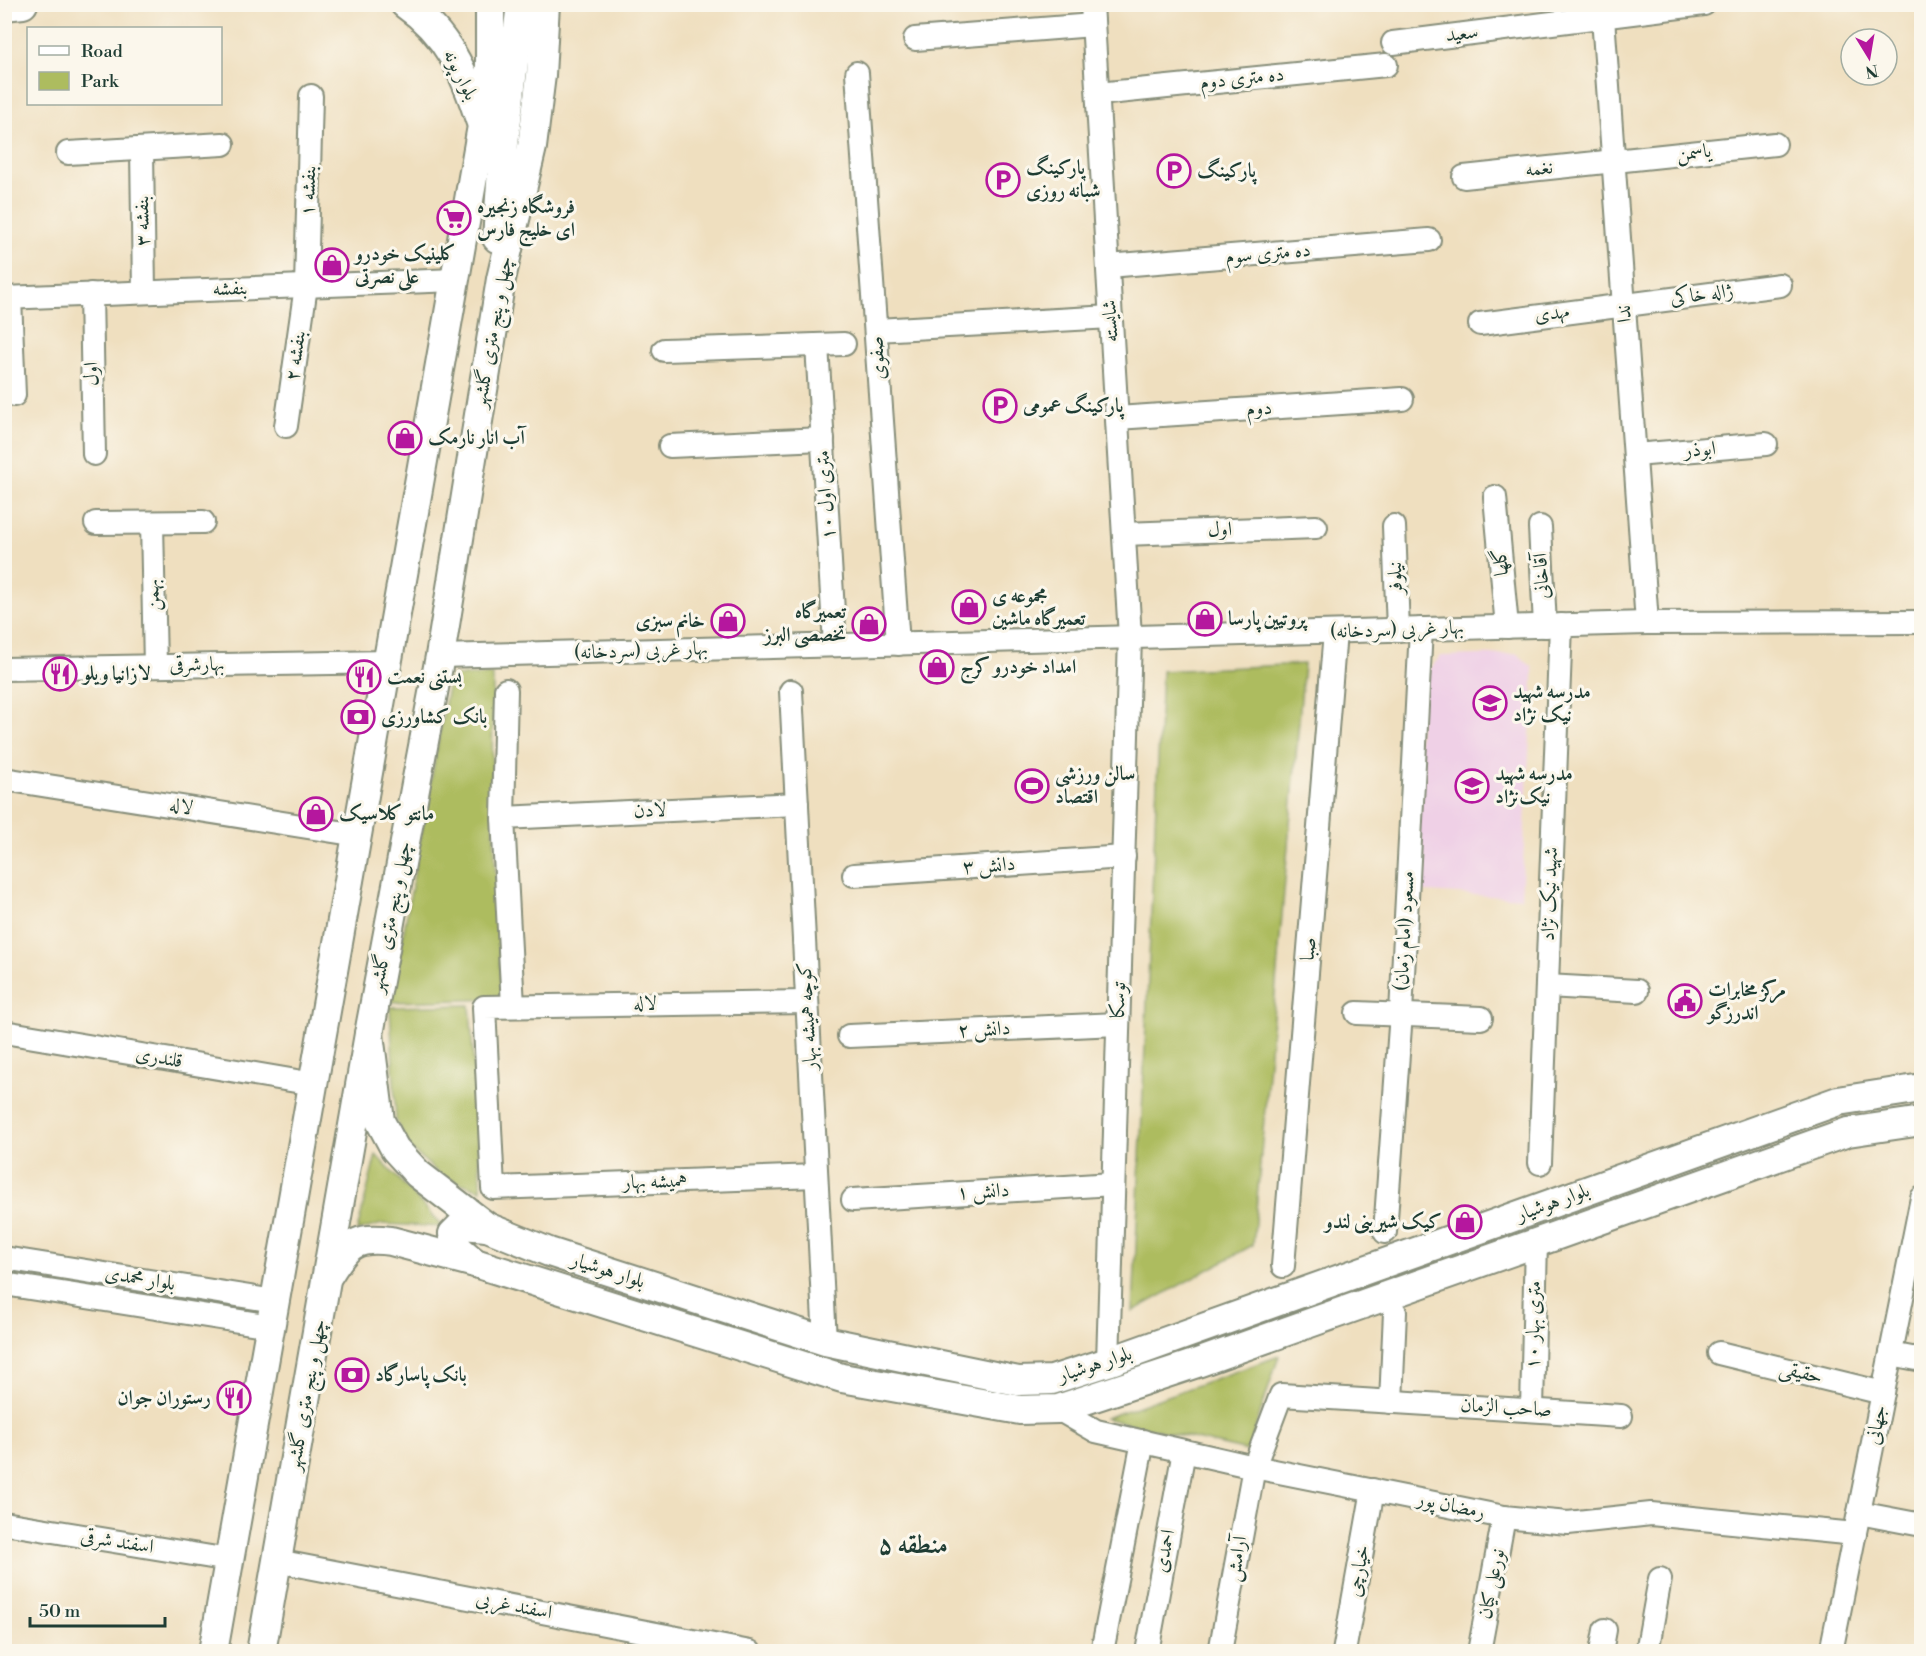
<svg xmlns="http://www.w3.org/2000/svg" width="1926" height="1656" viewBox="0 0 1926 1656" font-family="'Libre Bodoni',Amiri,serif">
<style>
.built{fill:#efd0e6}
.green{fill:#adbc5f;stroke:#667c4a;stroke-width:1.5}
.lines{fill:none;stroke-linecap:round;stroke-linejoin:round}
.minor-casing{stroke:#878e7a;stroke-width:26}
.major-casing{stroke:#878e7a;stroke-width:32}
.minor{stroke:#fff;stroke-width:22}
.major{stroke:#fff;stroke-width:28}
.labels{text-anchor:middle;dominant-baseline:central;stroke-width:6;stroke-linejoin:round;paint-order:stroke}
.street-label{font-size:20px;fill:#1f3d34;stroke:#fbf7ec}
.poi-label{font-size:20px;font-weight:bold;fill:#1f3d34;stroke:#fbf7ec;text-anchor:start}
.district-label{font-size:26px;font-weight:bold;fill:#1f3d34;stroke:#fbf7ec}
</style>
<rect width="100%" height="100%" fill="#fbf7ec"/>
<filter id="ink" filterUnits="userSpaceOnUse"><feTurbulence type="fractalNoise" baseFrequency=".0167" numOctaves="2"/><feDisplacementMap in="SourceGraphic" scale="12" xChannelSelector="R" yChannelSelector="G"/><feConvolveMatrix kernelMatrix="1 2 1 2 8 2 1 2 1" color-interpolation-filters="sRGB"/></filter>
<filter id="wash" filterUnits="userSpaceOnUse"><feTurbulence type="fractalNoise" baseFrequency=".008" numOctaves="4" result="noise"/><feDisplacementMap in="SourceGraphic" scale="24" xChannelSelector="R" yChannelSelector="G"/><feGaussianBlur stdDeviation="1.35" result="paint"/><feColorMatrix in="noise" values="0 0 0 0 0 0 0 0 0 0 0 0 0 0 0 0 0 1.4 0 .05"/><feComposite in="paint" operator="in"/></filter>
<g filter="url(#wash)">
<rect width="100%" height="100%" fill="#efdfbf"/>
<polygon class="built" points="1518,654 1533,668 1533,682 1521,898 1411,891 1422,677 1441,656"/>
<g class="green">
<polygon points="1304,664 1253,1245 1133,1311 1162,671"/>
<polygon points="493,675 492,786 501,999 391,1002 450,676"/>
<polygon points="470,1005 481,1190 443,1177 411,1149 396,1121 390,1007"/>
<polygon points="376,1155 443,1227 382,1224 357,1231"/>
<polygon points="1279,1356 1248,1451 1105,1418"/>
</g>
</g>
<g filter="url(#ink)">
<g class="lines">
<defs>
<g id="minor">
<polyline points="1092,4 1130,637 1108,1362"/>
<polyline points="1602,4 1647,623"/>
<polyline points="915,39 1093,25"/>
<polyline points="1393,43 1704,4"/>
<polyline points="857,73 898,644"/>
<polyline points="1098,94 1386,65"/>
<polyline points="142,150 144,292"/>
<polyline points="68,153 223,144"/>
<polyline points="1464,177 1775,144"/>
<polyline points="1108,266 1429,240"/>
<polyline points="91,294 94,454"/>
<polyline points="4,298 455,280"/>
<polyline points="10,298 14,395"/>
<polyline points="1480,324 1780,285"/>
<polyline points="876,330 1111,317"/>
<polyline points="817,345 835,645"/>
<polyline points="664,350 844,344"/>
<polyline points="1117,418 1402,399"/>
<polyline points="286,426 306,286 311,96"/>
<polyline points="670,446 823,439"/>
<polyline points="1635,455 1766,444"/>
<polyline points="1495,497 1507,627"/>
<polyline points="96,523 203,522"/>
<polyline points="152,523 155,666"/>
<polyline points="1394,526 1398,630"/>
<polyline points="1540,527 1545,626"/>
<polyline points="1124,534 1316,527"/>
<polyline points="440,656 1647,623 1922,622"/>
<polyline points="4,669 389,662"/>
<polyline points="506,690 503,818 513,1006"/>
<polyline points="791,691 825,1341"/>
<polyline points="4,779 358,835"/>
<polyline points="503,818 797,804"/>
<polyline points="854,875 1124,857"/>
<polyline points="1547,986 1637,991"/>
<polyline points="807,1002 484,1007 493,1188 816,1176"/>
<polyline points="1357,1013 1481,1018"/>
<polyline points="4,1032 314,1084"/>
<polyline points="849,1036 1118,1024"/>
<polyline points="1540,1163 1561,625"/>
<polyline points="853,1200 1113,1184"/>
<polyline points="1385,1232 1401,1013 1421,629"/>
<polyline points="4,1258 275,1301"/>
<polyline points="1283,1266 1335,632"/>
<polyline points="4,1284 271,1326"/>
<polyline points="1719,1353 1883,1393"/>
<polyline points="1891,1354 1922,1360"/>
<polyline points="1391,1402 1395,1312"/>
<polyline points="1058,1409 1096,1431 1254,1467 1504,1517 1568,1523 1651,1514 1855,1534"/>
<polyline points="1532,1409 1536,1241"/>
<polyline points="1859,1513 1922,1525"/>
<polyline points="4,1523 229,1560"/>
<polyline points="277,1561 750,1652"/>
<polyline points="1102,1652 1143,1441"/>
<polyline points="1147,1652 1184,1451"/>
<polyline points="1220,1652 1254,1467 1281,1395 1621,1416"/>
<polyline points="1344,1652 1373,1490"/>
<polyline points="1479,1652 1504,1517"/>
<polyline points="1601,1652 1605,1630"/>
<polyline points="1647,1652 1660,1579"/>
<polyline points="1831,1652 1922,1198"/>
</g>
<g id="major">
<path d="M405,4C447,33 465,73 480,120"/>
<polyline points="4,6 23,4"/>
<polyline points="497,238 504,143 521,4"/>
<polyline points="369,1034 380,1121 395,1149 418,1174 487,1227 549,1252 825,1341 1018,1381 1052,1380 1108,1362 1838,1101 1922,1088"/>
<polyline points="475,1263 456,1247 453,1234 462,1225 487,1227"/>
<path d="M329,1274C347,1245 355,1236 391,1241L475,1263L842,1378L1020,1410L1058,1409L1200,1362L1848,1132L1922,1121"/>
<polyline points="213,1652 482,126 490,66 490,4"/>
<polyline points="261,1652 369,1034 440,656 501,279 532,147 541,75 545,4"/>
</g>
</defs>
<use href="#minor" class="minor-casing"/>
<use href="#major" class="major-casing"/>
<use href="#minor" class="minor"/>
<use href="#major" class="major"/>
</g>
</g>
<defs>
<symbol id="parking-ring" viewBox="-11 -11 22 22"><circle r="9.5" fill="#fbf7ec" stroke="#b5179e" stroke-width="1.5"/><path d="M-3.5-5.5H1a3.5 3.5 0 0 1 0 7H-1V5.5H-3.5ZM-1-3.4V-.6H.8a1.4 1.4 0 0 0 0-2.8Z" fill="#b5179e"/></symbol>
<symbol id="supermarket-ring" viewBox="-11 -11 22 22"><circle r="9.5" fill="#fbf7ec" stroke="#b5179e" stroke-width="1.5"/><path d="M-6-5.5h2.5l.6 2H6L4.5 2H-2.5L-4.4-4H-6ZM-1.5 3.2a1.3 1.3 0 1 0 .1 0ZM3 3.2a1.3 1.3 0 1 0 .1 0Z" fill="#b5179e"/></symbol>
<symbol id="shop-ring" viewBox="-11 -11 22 22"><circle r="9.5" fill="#fbf7ec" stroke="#b5179e" stroke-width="1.5"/><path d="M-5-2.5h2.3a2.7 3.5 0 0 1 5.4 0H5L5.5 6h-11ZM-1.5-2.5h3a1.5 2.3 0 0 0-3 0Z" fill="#b5179e"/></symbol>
<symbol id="restaurant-ring" viewBox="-11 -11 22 22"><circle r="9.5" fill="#fbf7ec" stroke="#b5179e" stroke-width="1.5"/><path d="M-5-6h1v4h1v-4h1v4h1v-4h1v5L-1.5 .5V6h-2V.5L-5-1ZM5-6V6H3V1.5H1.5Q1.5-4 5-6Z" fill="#b5179e"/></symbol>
<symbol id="school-ring" viewBox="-11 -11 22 22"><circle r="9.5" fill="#fbf7ec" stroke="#b5179e" stroke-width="1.5"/><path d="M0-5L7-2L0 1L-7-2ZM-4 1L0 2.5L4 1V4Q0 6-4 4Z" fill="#b5179e"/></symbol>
<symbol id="bank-ring" viewBox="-11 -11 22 22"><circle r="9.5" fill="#fbf7ec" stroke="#b5179e" stroke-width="1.5"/><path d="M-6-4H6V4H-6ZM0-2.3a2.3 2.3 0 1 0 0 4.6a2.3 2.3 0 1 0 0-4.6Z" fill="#b5179e"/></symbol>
<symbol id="stadium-ring" viewBox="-11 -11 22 22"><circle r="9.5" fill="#fbf7ec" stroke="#b5179e" stroke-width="1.5"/><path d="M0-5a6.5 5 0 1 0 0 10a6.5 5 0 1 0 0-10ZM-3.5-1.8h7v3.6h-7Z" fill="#b5179e"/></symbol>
<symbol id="civic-ring" viewBox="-11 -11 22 22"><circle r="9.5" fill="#fbf7ec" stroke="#b5179e" stroke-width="1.5"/><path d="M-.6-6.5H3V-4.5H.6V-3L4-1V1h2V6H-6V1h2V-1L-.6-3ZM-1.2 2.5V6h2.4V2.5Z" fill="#b5179e"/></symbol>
</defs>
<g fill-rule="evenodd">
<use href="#parking-ring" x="1155" y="152" width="38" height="38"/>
<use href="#parking-ring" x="984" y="161" width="38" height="38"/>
<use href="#supermarket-ring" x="435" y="199" width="38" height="38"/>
<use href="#shop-ring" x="313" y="246" width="38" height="38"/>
<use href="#parking-ring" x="981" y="387" width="38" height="38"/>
<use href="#shop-ring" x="386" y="419" width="38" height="38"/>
<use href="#shop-ring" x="950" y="588" width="38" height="38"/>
<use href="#shop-ring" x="1186" y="600" width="38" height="38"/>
<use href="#shop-ring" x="709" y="602" width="38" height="38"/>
<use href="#shop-ring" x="850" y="605" width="38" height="38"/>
<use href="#shop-ring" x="918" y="648" width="38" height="38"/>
<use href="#restaurant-ring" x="41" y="655" width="38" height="38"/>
<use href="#restaurant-ring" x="345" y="658" width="38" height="38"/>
<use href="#school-ring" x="1471" y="684" width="38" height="38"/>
<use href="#bank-ring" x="339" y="698" width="38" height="38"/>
<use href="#stadium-ring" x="1013" y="767" width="38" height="38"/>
<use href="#school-ring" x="1453" y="767" width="38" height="38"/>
<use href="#shop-ring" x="297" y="795" width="38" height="38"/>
<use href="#civic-ring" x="1666" y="982" width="38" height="38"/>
<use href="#shop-ring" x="1446" y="1203" width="38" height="38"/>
<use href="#bank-ring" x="333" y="1356" width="38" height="38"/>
<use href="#restaurant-ring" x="215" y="1379" width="38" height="38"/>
</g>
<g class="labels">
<g class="street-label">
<text transform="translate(1462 34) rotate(-7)">سعید</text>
<text transform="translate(460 75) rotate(64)">بلوار پونه</text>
<text transform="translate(1242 79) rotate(-6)">ده متری دوم</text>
<text transform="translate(1694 153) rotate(-6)">یاسمن</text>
<text transform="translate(1539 169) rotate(-6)">نغمه</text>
<text transform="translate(309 191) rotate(-88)">بنفشه ۱</text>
<text transform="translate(143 221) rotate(-91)">بنفشه ۳</text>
<text transform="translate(1268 254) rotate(-5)">ده متری سوم</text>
<text transform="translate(230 289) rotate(-2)">بنفشه</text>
<text transform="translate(1702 295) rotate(-7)">ژاله خاکی</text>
<text transform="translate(1552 314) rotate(-7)">مهدی</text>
<text transform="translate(1625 314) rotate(-94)">ندا</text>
<text transform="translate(1111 321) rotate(-93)">شایسته</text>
<text transform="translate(493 332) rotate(-80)">چهل و پنج متری گلشهر</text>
<text transform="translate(296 356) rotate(-82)">بنفشه ۲</text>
<text transform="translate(878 358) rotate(-94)">صفوی</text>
<text transform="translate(92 374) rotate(-91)">اول</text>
<text transform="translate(1259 409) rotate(-4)">دوم</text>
<text transform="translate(1700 450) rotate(-5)">ابوذر</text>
<text transform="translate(826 495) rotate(-94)">۱۰ متری اول</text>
<text transform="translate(1220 530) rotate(-2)">اول</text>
<text transform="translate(1501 562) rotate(-96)">گلها</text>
<text transform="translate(1542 576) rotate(-93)">آقاخانی</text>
<text transform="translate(1396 578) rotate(-92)">نیلوفر</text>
<text transform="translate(153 595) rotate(-91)">بهمن</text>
<text transform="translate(1397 630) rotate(-2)">بهار غربی (سردخانه)</text>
<text transform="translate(641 651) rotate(-2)">بهار غربی (سردخانه)</text>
<text transform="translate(197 665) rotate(-1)">بهارشرقی</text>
<text transform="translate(181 807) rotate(9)">لاله</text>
<text transform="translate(650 811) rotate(-3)">لادن</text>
<text transform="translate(989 866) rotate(-4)">دانش ۳</text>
<text transform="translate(1550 894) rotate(-88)">شهید نیک نژاد</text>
<text transform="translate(391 917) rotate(-79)">چهل و پنج متری گلشهر</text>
<text transform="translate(1405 931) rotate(-87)">مسعود (امام زمان)</text>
<text transform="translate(1309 949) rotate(-85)">صبا</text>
<text transform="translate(1119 1000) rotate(-88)">توسکا</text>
<text transform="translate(645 1004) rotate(-1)">لاله</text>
<text transform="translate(808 1016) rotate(-93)">کوچه همیشه بهار</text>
<text transform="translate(984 1030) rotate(-3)">دانش ۲</text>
<text transform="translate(159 1058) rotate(10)">قلندری</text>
<text transform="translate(655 1182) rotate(-2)">همیشه بهار</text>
<text transform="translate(983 1192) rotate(-3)">دانش ۱</text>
<text transform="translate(1553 1203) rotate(-20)">بلوار هوشیار</text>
<text transform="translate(608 1271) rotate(18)">بلوار هوشیار</text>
<text transform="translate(140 1279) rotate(9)">بلوار محمدی</text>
<text transform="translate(1534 1325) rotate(-89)">۱۰ متری بهار</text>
<text transform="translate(1095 1365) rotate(-18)">بلوار هوشیار</text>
<text transform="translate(1801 1373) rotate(14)">حقیقی</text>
<text transform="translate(307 1395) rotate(-80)">چهل و پنج متری گلشهر</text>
<text transform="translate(1506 1408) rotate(3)">صاحب الزمان</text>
<text transform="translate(1877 1425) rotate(-79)">جهانی</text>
<text transform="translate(1451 1506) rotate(12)">رمضان پور</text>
<text transform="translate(117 1542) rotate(9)">اسفند شرقی</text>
<text transform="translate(1165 1551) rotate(-79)">احمدی</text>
<text transform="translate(1237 1559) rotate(-80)">آرامش</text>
<text transform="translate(1359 1571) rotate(-80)">خیارچی</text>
<text transform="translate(1492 1584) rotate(-79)">نورعلی کیان</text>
<text transform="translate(514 1606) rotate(11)">اسفند غربی</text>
</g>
<g class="poi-label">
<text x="1026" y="168">پارکینگ<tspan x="1026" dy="23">شبانه روزی</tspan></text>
<text x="1197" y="171">پارکینگ</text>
<text x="477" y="207">فروشگاه زنجیره<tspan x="477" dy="23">ای خلیج فارس</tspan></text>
<text x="355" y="254">کلینیک خودرو<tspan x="355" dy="23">علی نصرتی</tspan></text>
<text x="1023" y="406">پارکینگ عمومی</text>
<text x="428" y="438">آب انار نارمک</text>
<text x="992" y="596">مجموعه ی<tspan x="992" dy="23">تعمیرگاه ماشین</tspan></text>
<text x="846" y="612" text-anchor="end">تعمیرگاه<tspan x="846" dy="23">تخصصی البرز</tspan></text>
<text x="1228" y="619">پروتیین پارسا</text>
<text x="705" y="621" text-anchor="end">خانم سبزی</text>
<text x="960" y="667">امداد خودرو کرج</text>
<text x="83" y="674">لازانیا ویلو</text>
<text x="387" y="677">بستنی نعمت</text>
<text x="1513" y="692">مدرسه شهید<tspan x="1513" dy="23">نیک نژاد</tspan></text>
<text x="381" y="717">بانک کشاورزی</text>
<text x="1055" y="774">سالن ورزشی<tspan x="1055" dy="23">اقتصاد</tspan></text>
<text x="1495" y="774">مدرسه شهید<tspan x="1495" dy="23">نیک‌نژاد</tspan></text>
<text x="339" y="814">مانتو کلاسیک</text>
<text x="1708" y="990">مرکز مخابرات<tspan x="1708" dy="23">اندرزگو</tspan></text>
<text x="1442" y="1222" text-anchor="end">کیک شیرینی لندو</text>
<text x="375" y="1375">بانک پاسارگاد</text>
<text x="211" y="1398" text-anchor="end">رستوران جوان</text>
</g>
<g class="district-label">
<text x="913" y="1545">منطقه ۵</text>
</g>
</g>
<rect width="1926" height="1656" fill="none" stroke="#fbf7ec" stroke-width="24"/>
<rect x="27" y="27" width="195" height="78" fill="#fbf7ec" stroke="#a3ada2" stroke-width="1.5"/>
<rect x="39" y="46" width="30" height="9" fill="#ffffff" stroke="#a3ada2" stroke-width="1.5"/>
<text x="81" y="57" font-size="18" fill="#1f3d34">Road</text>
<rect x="39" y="72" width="30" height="18" fill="#adbc5f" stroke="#a3ada2" stroke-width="1.5"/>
<text x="81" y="87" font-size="18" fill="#1f3d34">Park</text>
<g transform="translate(1869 57) rotate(169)"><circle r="28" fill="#fbf7ec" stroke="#a3ada2" stroke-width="1.5"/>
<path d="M0-4.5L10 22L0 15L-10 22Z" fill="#b5179e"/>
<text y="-9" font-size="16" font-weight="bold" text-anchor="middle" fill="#1f3d34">N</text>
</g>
<path d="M30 1617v9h135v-9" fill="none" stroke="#1f3d34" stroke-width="3"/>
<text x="39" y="1617" font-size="18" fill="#1f3d34" stroke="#fbf7ec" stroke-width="4.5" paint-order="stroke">50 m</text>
</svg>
